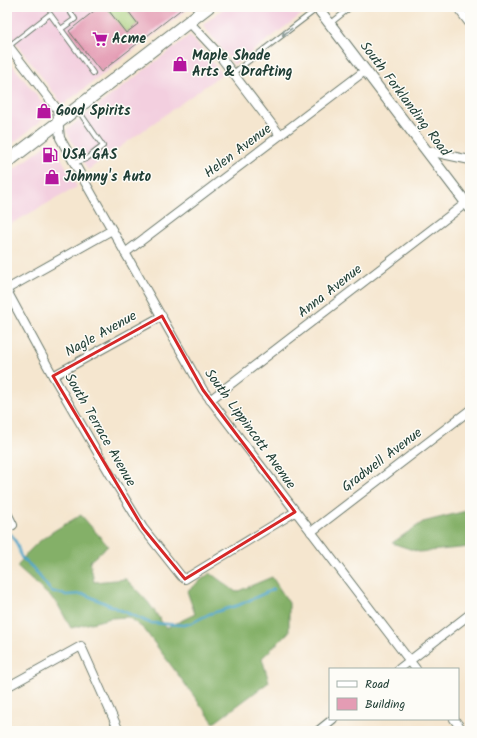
<svg xmlns="http://www.w3.org/2000/svg" width="477" height="738" viewBox="0 0 477 738" font-family="Kalam,sans-serif">
<style>
.built{fill:#f3cfdf}
.green{fill:#a5cc77;stroke:#628456}
.forest{fill:#84b068;stroke:#52764e}
.lines{fill:none;stroke-linecap:round;stroke-linejoin:round}
.stream{stroke:#4ca4c9;stroke-width:2.5}
.building{fill:#e49cb4}
.service-casing{stroke:#6a786a;stroke-width:6}
.minor-casing{stroke:#6a786a;stroke-width:10}
.tertiary-casing{stroke:#6a786a;stroke-width:12}
.secondary-casing{stroke:#6a786a;stroke-width:14}
.service{stroke:#fff;stroke-width:4}
.minor{stroke:#fff;stroke-width:8}
.tertiary{stroke:#fff;stroke-width:10}
.secondary{stroke:#fff;stroke-width:12}
.oneway{stroke:#8f9e9a}
.marked{fill:none;stroke:#d62828;stroke-width:3;stroke-linejoin:round}
.labels{text-anchor:middle;dominant-baseline:central;stroke-width:3;stroke-linejoin:round;paint-order:stroke}
.poi-label{font-size:14px;font-weight:bold;fill:#1f3d34;stroke:#fdfcf7;text-anchor:start}
.street-label{font-size:14px;fill:#1f3d34;stroke:#fdfcf7}
</style>
<rect width="100%" height="100%" fill="#fdfcf7"/>
<filter id="ink" filterUnits="userSpaceOnUse"><feTurbulence type="fractalNoise" baseFrequency=".025" numOctaves="2"/><feDisplacementMap in="SourceGraphic" scale="8" xChannelSelector="R" yChannelSelector="G"/><feConvolveMatrix kernelMatrix="1 2 1 2 8 2 1 2 1" color-interpolation-filters="sRGB"/></filter>
<filter id="wash" filterUnits="userSpaceOnUse"><feTurbulence type="fractalNoise" baseFrequency=".012" numOctaves="4" result="noise"/><feDisplacementMap in="SourceGraphic" scale="16" xChannelSelector="R" yChannelSelector="G"/><feGaussianBlur stdDeviation="0.9" result="paint"/><feColorMatrix in="noise" values="0 0 0 0 0 0 0 0 0 0 0 0 0 0 0 0 0 1.4 0 .05"/><feComposite in="paint" operator="in"/></filter>
<g filter="url(#wash)">
<rect width="100%" height="100%" fill="#f5e6cf"/>
<g class="built">
<polygon points="7,7 191,7 63,105 7,31"/>
<polygon points="225,7 301,7 305,12 234,65 203,25"/>
<polygon points="190,35 222,74 88,170 66,130"/>
<polygon points="9,61 51,113 7,148 7,62"/>
<polygon points="52,141 77,187 7,226 7,175"/>
</g>
<polygon class="green" points="106,7 125,7 138,24 126,33"/>
<g class="forest">
<polygon points="470,510 470,547 419,552 392,543 423,522"/>
<path d="M81,515L108,546L90,561L94,582L126,579L148,602L166,628L195,614L187,591L210,573L236,592L272,577L289,603V632L262,658L269,682L214,723L144,629L128,617L111,618L71,628L57,603L17,567C33,541 55,530 81,515Z"/>
</g>
<g class="lines">
<polyline class="stream" points="11,534 17,544 21,557 33,568 51,591 66,595 84,594 150,623 184,625 192,623 209,614 239,605 274,589"/>
</g>
<g id="blocks">
<polygon class="building" points="99,7 106,7 126,33 138,24 125,7 184,7 101,72 69,31"/>
</g>
</g>
<g filter="url(#ink)">
<use href="#blocks" fill-opacity="0" stroke="#6a786a" stroke-width="1"/>
<g class="lines">
<defs>
<g id="service">
<polyline points="331,23 351,7"/>
<polyline points="61,29 75,19 67,7"/>
<polyline points="9,46 50,14 93,73"/>
<polyline points="233,73 318,8"/>
<polyline points="74,163 86,159 103,146 78,110"/>
</g>
<g id="minor">
<polyline points="457,7 470,24"/>
<polyline points="189,22 216,51 280,135"/>
<polyline points="7,44 57,109 60,138 203,390 416,669"/>
<polyline points="428,151 470,160"/>
<polyline points="125,253 366,70"/>
<polyline points="7,289 112,230"/>
<polyline points="7,291 53,376 113,479 143,528 181,576 185,579 295,512"/>
<polyline points="53,376 162,316"/>
<polyline points="210,400 466,203"/>
<polyline points="7,513 13,525 7,529"/>
<polyline points="311,532 470,410"/>
<polyline points="399,669 470,614"/>
<polyline points="7,687 81,646 119,731"/>
<polyline points="454,719 463,731"/>
<polyline points="318,731 333,719"/>
</g>
<polyline id="tertiary" points="317,7 470,208"/>
<polyline id="secondary" points="7,162 208,7"/>
</defs>
<use href="#service" class="service-casing"/>
<use href="#minor" class="minor-casing"/>
<use href="#tertiary" class="tertiary-casing"/>
<use href="#secondary" class="secondary-casing"/>
<use href="#service" class="service"/>
<use href="#minor" class="minor"/>
<use href="#tertiary" class="tertiary"/>
<use href="#secondary" class="secondary"/>
</g>
<defs><path id="oneway-shaft" d="M-6 0H5M1.5-3L5.5 0L1.5 3" fill="none" stroke-width="1.6" stroke-linecap="round" stroke-linejoin="round"/></defs>
<use class="oneway" href="#oneway-shaft" transform="translate(287 32) rotate(143)"/>
</g>
<path class="marked" d="M162,316L203,390L295,512L185,579L143,528L53,376Z"/>
<defs>
<symbol id="supermarket-bare" viewBox="-9 -9 18 18"><path d="M-6-5.5h2.5l.6 2H6L4.5 2H-2.5L-4.4-4H-6ZM-1.5 3.2a1.3 1.3 0 1 0 .1 0ZM3 3.2a1.3 1.3 0 1 0 .1 0Z" fill="#b5179e" stroke="#fdfcf7" stroke-width="2.5" paint-order="stroke"/></symbol>
<symbol id="shop-bare" viewBox="-9 -9 18 18"><path d="M-5-2.5h2.3a2.7 3.5 0 0 1 5.4 0H5L5.5 6h-11ZM-1.5-2.5h3a1.5 2.3 0 0 0-3 0Z" fill="#b5179e" stroke="#fdfcf7" stroke-width="2.5" paint-order="stroke"/></symbol>
<symbol id="fuel-bare" viewBox="-9 -9 18 18"><path d="M-5.5-6h7V0h2V4h1.3V-2.5L3-4.5l.8-.8L6-3V5H2.5V1h-1V6h-7ZM-4.2-4.7v3.2H.2V-4.7Z" fill="#b5179e" stroke="#fdfcf7" stroke-width="2.5" paint-order="stroke"/></symbol>
</defs>
<g fill-rule="evenodd">
<use href="#supermarket-bare" x="89" y="28" width="22" height="22"/>
<use href="#shop-bare" x="169" y="53" width="22" height="22"/>
<use href="#shop-bare" x="33" y="100" width="22" height="22"/>
<use href="#fuel-bare" x="39" y="144" width="22" height="22"/>
<use href="#shop-bare" x="41" y="166" width="22" height="22"/>
</g>
<g class="labels">
<g class="poi-label">
<text x="112" y="39">Acme</text>
<text x="192" y="56">Maple Shade<tspan x="192" dy="16">Arts &amp; Drafting</tspan></text>
<text x="56" y="111">Good Spirits</text>
<text x="62" y="155">USA GAS</text>
<text x="64" y="177">Johnny's Auto</text>
</g>
<g class="street-label">
<text transform="translate(405 99) rotate(53)">South Forklanding Road</text>
<text transform="translate(238 151) rotate(-37)">Helen Avenue</text>
<text transform="translate(330 291) rotate(-38)">Anna Avenue</text>
<text transform="translate(101 334) rotate(-29)">Nagle Avenue</text>
<text transform="translate(250 429) rotate(54)">South Lippincott Avenue</text>
<text transform="translate(100 430) rotate(60)">South Terrace Avenue</text>
<text transform="translate(382 460) rotate(-37)">Gradwell Avenue</text>
</g>
</g>
<rect width="477" height="738" fill="none" stroke="#fdfcf7" stroke-width="24"/>
<rect x="329" y="668" width="130" height="52" fill="#fdfcf7" stroke="#a4b0a9"/>
<rect x="337" y="681" width="20" height="6" fill="#ffffff" stroke="#a4b0a9"/>
<text x="365" y="688" font-size="12" fill="#1f3d34">Road</text>
<rect x="337" y="698" width="20" height="12" fill="#e49cb4" stroke="#a4b0a9"/>
<text x="365" y="708" font-size="12" fill="#1f3d34">Building</text>
</svg>
